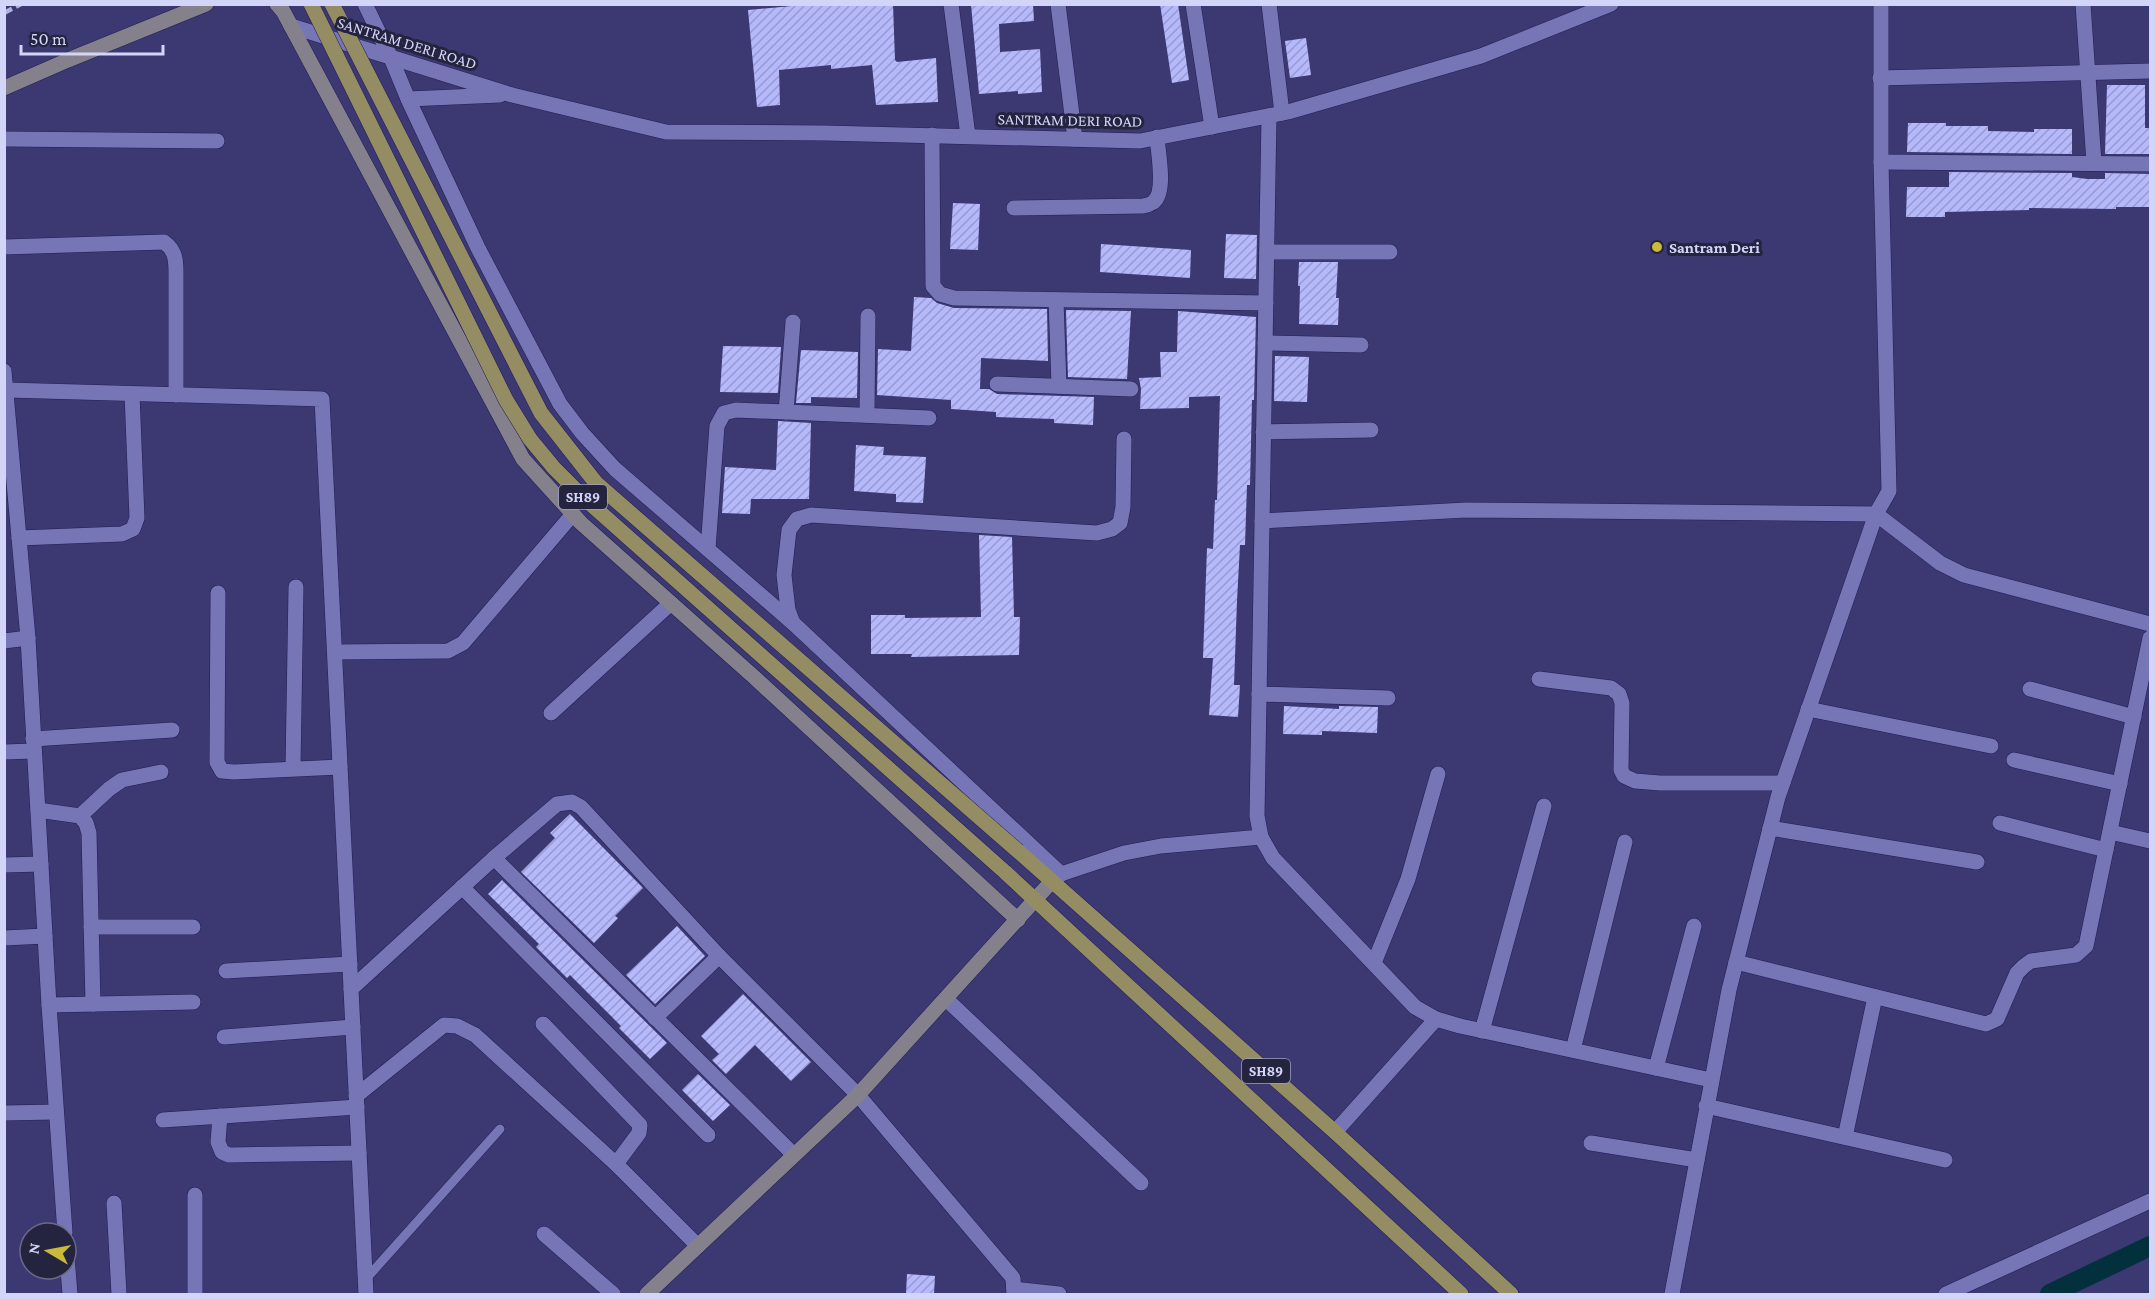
<svg xmlns="http://www.w3.org/2000/svg" width="2155" height="1299" viewBox="0 0 2155 1299" font-family="'Crimson Pro',serif">
<style>
.lines{fill:none;stroke-linecap:round;stroke-linejoin:round}
.canal{stroke:#03303d;stroke-width:20}
.building{fill:url(#building-hatch)}
.lane-casing{stroke:#231d55;stroke-width:10}
.street-casing{stroke:#231d55;stroke-width:16}
.secondary-casing{stroke:#231d55;stroke-width:16}
.primary-casing{stroke:#231d55;stroke-width:16}
.lane{stroke:#7676b6;stroke-width:9}
.street{stroke:#7676b6;stroke-width:15}
.secondary{stroke:#85818c;stroke-width:15}
.primary{stroke:#948c63;stroke-width:15}
.rail{stroke:#b1b2da;stroke-width:4.5;stroke-dasharray:9 4.5;stroke-linecap:butt}
.primary-bridge-casing{stroke:#231d55;stroke-width:16;stroke-linecap:butt}
.primary-bridge{stroke:#948c63;stroke-width:15}
.poi-dot{fill:#c9ba3a;stroke:#24243f;stroke-width:2}
.labels{text-anchor:middle;dominant-baseline:central;stroke-width:6;stroke-linejoin:round;paint-order:stroke}
.shield{fill:#24243f;stroke:#9ea0c0;stroke-width:1.5}
.shield-label{font-size:15px;font-weight:bold;fill:#d3d5f8}
.street-label{font-size:16px;fill:#d3d5f8;stroke:#24243f}
.poi-label{font-size:16px;font-weight:bold;fill:#d3d5f8;stroke:#24243f;text-anchor:start}
</style>
<defs>
<pattern id="building-hatch" width="6" height="6" patternUnits="userSpaceOnUse" patternTransform="scale(1.5)"><rect width="6" height="6" fill="#b6b8fc"/><path d="M-1 1l2-2M0 6l6-6M5 7l2-2" fill="none" stroke="#989ad0"/></pattern>
</defs>
<rect width="100%" height="100%" fill="#3b3872"/>
<g class="lines">
<polyline class="canal" points="2050,1294 2150,1246"/>
</g>
<g class="building">
<polygon points="792,4 893,4 895,60 897,62 936,58 938,102 876,105 872,65 831,69 831,65 779,70 780,105 757,107 748,10 792,6"/>
<polygon points="971,4 1033,4 1034,21 999,24 1000,52 1040,49 1042,92 1018,94 1018,91 979,94"/>
<polygon points="1160,4 1178,4 1189,80 1172,83"/>
<polygon points="1306,38 1311,75 1290,78 1285,41"/>
<polygon points="2107,85 2145,85 2145,128 2151,128 2151,154 2105,154"/>
<polygon points="1908,123 1946,123 1946,126 1988,126 1988,131 2034,132 2034,129 2072,129 2072,154 1907,152"/>
<polygon points="1949,172 2072,173 2072,177 2087,179 2105,179 2105,173 2151,174 2151,207 2116,207 2116,209 2029,208 2029,210 1945,212 1945,217 1906,217 1907,187 1949,187"/>
<polygon points="953,203 980,204 978,250 950,249"/>
<polygon points="1226,234 1257,235 1256,279 1224,278"/>
<polygon points="1101,244 1191,250 1190,278 1100,272"/>
<polygon points="1299,262 1338,262 1336,298 1339,298 1338,325 1299,324 1300,286 1298,286"/>
<polygon points="914,297 931,298 937,303 954,308 1047,309 1048,361 981,358 980,389 989,389 997,394 1094,397 1093,425 1054,423 1054,419 996,417 996,412 951,409 951,400 877,395 878,349 911,351"/>
<polygon points="1066,310 1131,311 1127,379 1068,377"/>
<polygon points="1178,311 1256,317 1254,400 1252,400 1250,485 1247,485 1245,545 1240,545 1237,601 1234,685 1240,685 1238,717 1209,715 1213,658 1203,658 1207,548 1213,549 1215,500 1217,500 1220,396 1189,397 1189,408 1140,409 1141,389 1139,378 1161,377 1160,352 1177,352"/>
<polygon points="723,346 781,347 778,393 720,392"/>
<polygon points="801,350 858,352 857,398 811,397 811,403 796,403"/>
<polygon points="1275,356 1309,357 1307,402 1274,401"/>
<polygon points="778,421 811,423 809,499 751,499 750,514 722,513 725,467 776,470"/>
<polygon points="856,445 884,447 883,455 926,457 923,503 896,502 896,494 854,491"/>
<polygon points="979,535 1012,537 1014,617 1020,617 1019,655 911,657 912,654 871,654 871,615 905,615 905,618 981,617"/>
<polygon points="1284,706 1339,709 1339,706 1378,707 1377,733 1322,731 1322,735 1283,734"/>
<polygon points="570,814 643,888 615,916 618,918 594,943 521,872 555,838 550,833"/>
<polygon points="502,880 667,1043 650,1059 619,1028 621,1026 570,975 567,978 536,947 539,944 488,894"/>
<polygon points="677,926 705,956 655,1004 626,975"/>
<polygon points="743,994 811,1062 791,1081 755,1045 726,1074 712,1060 719,1054 701,1036"/>
<polygon points="698,1074 730,1105 713,1121 682,1090"/>
<polygon points="907,1274 935,1276 934,1294 906,1294"/>
</g>
<g class="lines">
<defs>
<polyline id="lane" points="365,1280 500,1129"/>
<g id="street">
<polyline points="365,4 391,58 408,99 478,248 560,404 582,433 615,469 793,623 1061,874 1052,881"/>
<polyline points="951,4 968,136"/>
<polyline points="1058,4 1075,139"/>
<polyline points="1193,4 1212,127"/>
<polyline points="1269,4 1282,113"/>
<polyline points="2083,4 2094,163"/>
<polyline points="291,26 512,95 666,132 825,133 1140,141 1288,112 1481,56 1611,4"/>
<polyline points="1880,78 2150,71"/>
<polyline points="408,99 500,95"/>
<polyline points="1269,116 1257,816 1261,837 1273,858 1415,1007 1436,1019 1460,1026 1711,1080"/>
<polyline points="932,135 933,286 940,294 954,298 1266,303"/>
<polyline points="4,139 217,141"/>
<polyline points="1881,162 2150,164"/>
<path d="M1014,208L1143,206C1143,206 1152,204 1152,203C1167,195 1158,153 1157,137"/>
<path d="M4,247L164,242C175,250 176,259 176,272V395"/>
<polyline points="1267,252 1390,252"/>
<polyline points="1056,300 1059,386"/>
<polyline points="1265,343 1361,345"/>
<polyline points="4,371 28,638 49,1005 65,1233"/>
<polyline points="997,384 1131,389"/>
<polyline points="7,390 322,399 366,1294"/>
<polyline points="786,412 793,322"/>
<polyline points="867,415 868,316"/>
<polyline points="1263,432 1371,430"/>
<polyline points="1262,521 1466,510 1876,514 1940,563 1964,575 2150,624"/>
<polyline points="19,538 122,534 133,529 137,518 132,394"/>
<polyline points="708,549 717,426 724,413 736,410 929,418"/>
<polyline points="218,593 217,762 222,771 234,772 340,767"/>
<polyline points="793,623 788,610 784,575 789,530 797,519 811,515 1097,533 1112,529 1120,523 1123,507 1124,439"/>
<polyline points="4,641 28,638"/>
<polyline points="335,652 448,651 463,643 573,514"/>
<polyline points="1539,679 1611,688 1619,694 1622,703 1621,770 1624,776 1635,781 1660,783 1783,783"/>
<polyline points="2030,689 2134,717"/>
<polyline points="1259,694 1388,698"/>
<polyline points="1808,709 1991,746"/>
<polyline points="551,713 671,603"/>
<polyline points="33,739 172,730"/>
<polyline points="4,752 34,751"/>
<polyline points="2014,760 2120,784"/>
<polyline points="293,768 296,587"/>
<polyline points="38,810 80,816 86,823 89,833 93,1004"/>
<polyline points="80,816 109,789 122,780 161,772"/>
<polyline points="2000,823 2106,850"/>
<polyline points="1770,828 1977,862"/>
<polyline points="2110,832 2150,841"/>
<polyline points="494,858 794,1155"/>
<polyline points="4,865 41,864"/>
<polyline points="1061,874 1124,853 1161,846 1261,837"/>
<polyline points="462,887 708,1135"/>
<polyline points="91,927 193,927"/>
<polyline points="4,938 45,936"/>
<polyline points="1736,962 1986,1024 1997,1019 2017,973 2024,966 2031,961 2076,955 2086,946 2150,638"/>
<polyline points="1374,963 1408,879 1438,774"/>
<polyline points="226,971 350,964"/>
<polyline points="351,989 494,858 557,804 572,802 581,807 719,956 858,1095 1013,1278 1014,1294"/>
<polyline points="946,999 1141,1183"/>
<polyline points="49,1005 193,1002"/>
<polyline points="655,1018 719,956"/>
<polyline points="543,1024 640,1125 639,1133 616,1164"/>
<polyline points="1482,1031 1544,806"/>
<polyline points="224,1037 353,1027"/>
<polyline points="1573,1050 1625,842"/>
<polyline points="1656,1068 1694,926"/>
<polyline points="356,1096 444,1025 457,1026 475,1035 616,1164 698,1246"/>
<polyline points="1706,1106 1945,1160"/>
<polyline points="4,1113 56,1112"/>
<polyline points="220,1116 218,1142 222,1152 229,1155 359,1153"/>
<polyline points="163,1120 357,1107"/>
<polyline points="1335,1132 1436,1019"/>
<polyline points="1845,1137 1875,997"/>
<polyline points="1591,1143 1697,1160"/>
<polyline points="195,1195 195,1294"/>
<polyline points="114,1203 119,1294"/>
<polyline points="544,1234 613,1294"/>
<polyline points="66,1245 70,1294"/>
<polyline points="1014,1289 1059,1294"/>
<polyline points="1672,1294 1729,990 1778,797 1876,514 1889,491 1881,162 1881,4"/>
<polyline points="1946,1294 2150,1201"/>
</g>
<g id="secondary">
<polyline points="277,4 283,11 523,459 581,523 754,677 1018,920"/>
<polyline points="4,88 68,60 206,4"/>
<polyline points="647,1294 858,1095 1052,881"/>
</g>
<g id="primary">
<polyline points="1018,851 1335,1132 1511,1294"/>
<polyline points="1005,872 1461,1294"/>
</g>
</defs>
<use href="#lane" class="lane-casing"/>
<use href="#street" class="street-casing"/>
<use href="#secondary" class="secondary-casing"/>
<use href="#primary" class="primary-casing"/>
<use href="#lane" class="lane"/>
<use href="#street" class="street"/>
<use href="#secondary" class="secondary"/>
<use href="#primary" class="primary"/>
<polyline class="rail" points="4,13 21,4"/>
<defs>
<g id="primary-bridge">
<polyline points="311,4 506,400 530,439 554,468 585,499 1005,872"/>
<polyline points="332,4 541,413 596,483 1018,851"/>
</g>
</defs>
<use href="#primary-bridge" class="primary-bridge-casing"/>
<use href="#primary-bridge" class="primary-bridge"/>
</g>
<circle class="poi-dot" cx="1657" cy="247" r="6"/>
<g class="labels">
<g class="shield">
<rect x="559" y="485" width="48" height="24" rx="4.5"/>
<rect x="1242" y="1059" width="48" height="24" rx="4.5"/>
</g>
<g class="shield-label">
<text x="583" y="497">SH89</text>
<text x="1266" y="1071">SH89</text>
</g>
<g class="street-label">
<text transform="translate(407 43) rotate(17)">SANTRAM DERI ROAD</text>
<text transform="translate(1070 120) rotate(1)">SANTRAM DERI ROAD</text>
</g>
<g class="poi-label">
<text x="1669" y="247">Santram Deri</text>
</g>
</g>
<rect width="2155" height="1299" fill="none" stroke="#d3d5f8" stroke-width="12"/>
<g transform="translate(48 1251) rotate(280)"><circle r="28" fill="#24243f" stroke="#6a6b89" stroke-width="1.5"/>
<path d="M0-4.5L10 22L0 15L-10 22Z" fill="#c9ba3a"/>
<text y="-9" font-size="16" font-weight="bold" text-anchor="middle" fill="#d3d5f8">N</text>
</g>
<path d="M21 45v9h142v-9" fill="none" stroke="#d3d5f8" stroke-width="3"/>
<text x="30" y="45" font-size="18" fill="#d3d5f8" stroke="#24243f" stroke-width="4.5" paint-order="stroke">50 m</text>
</svg>
